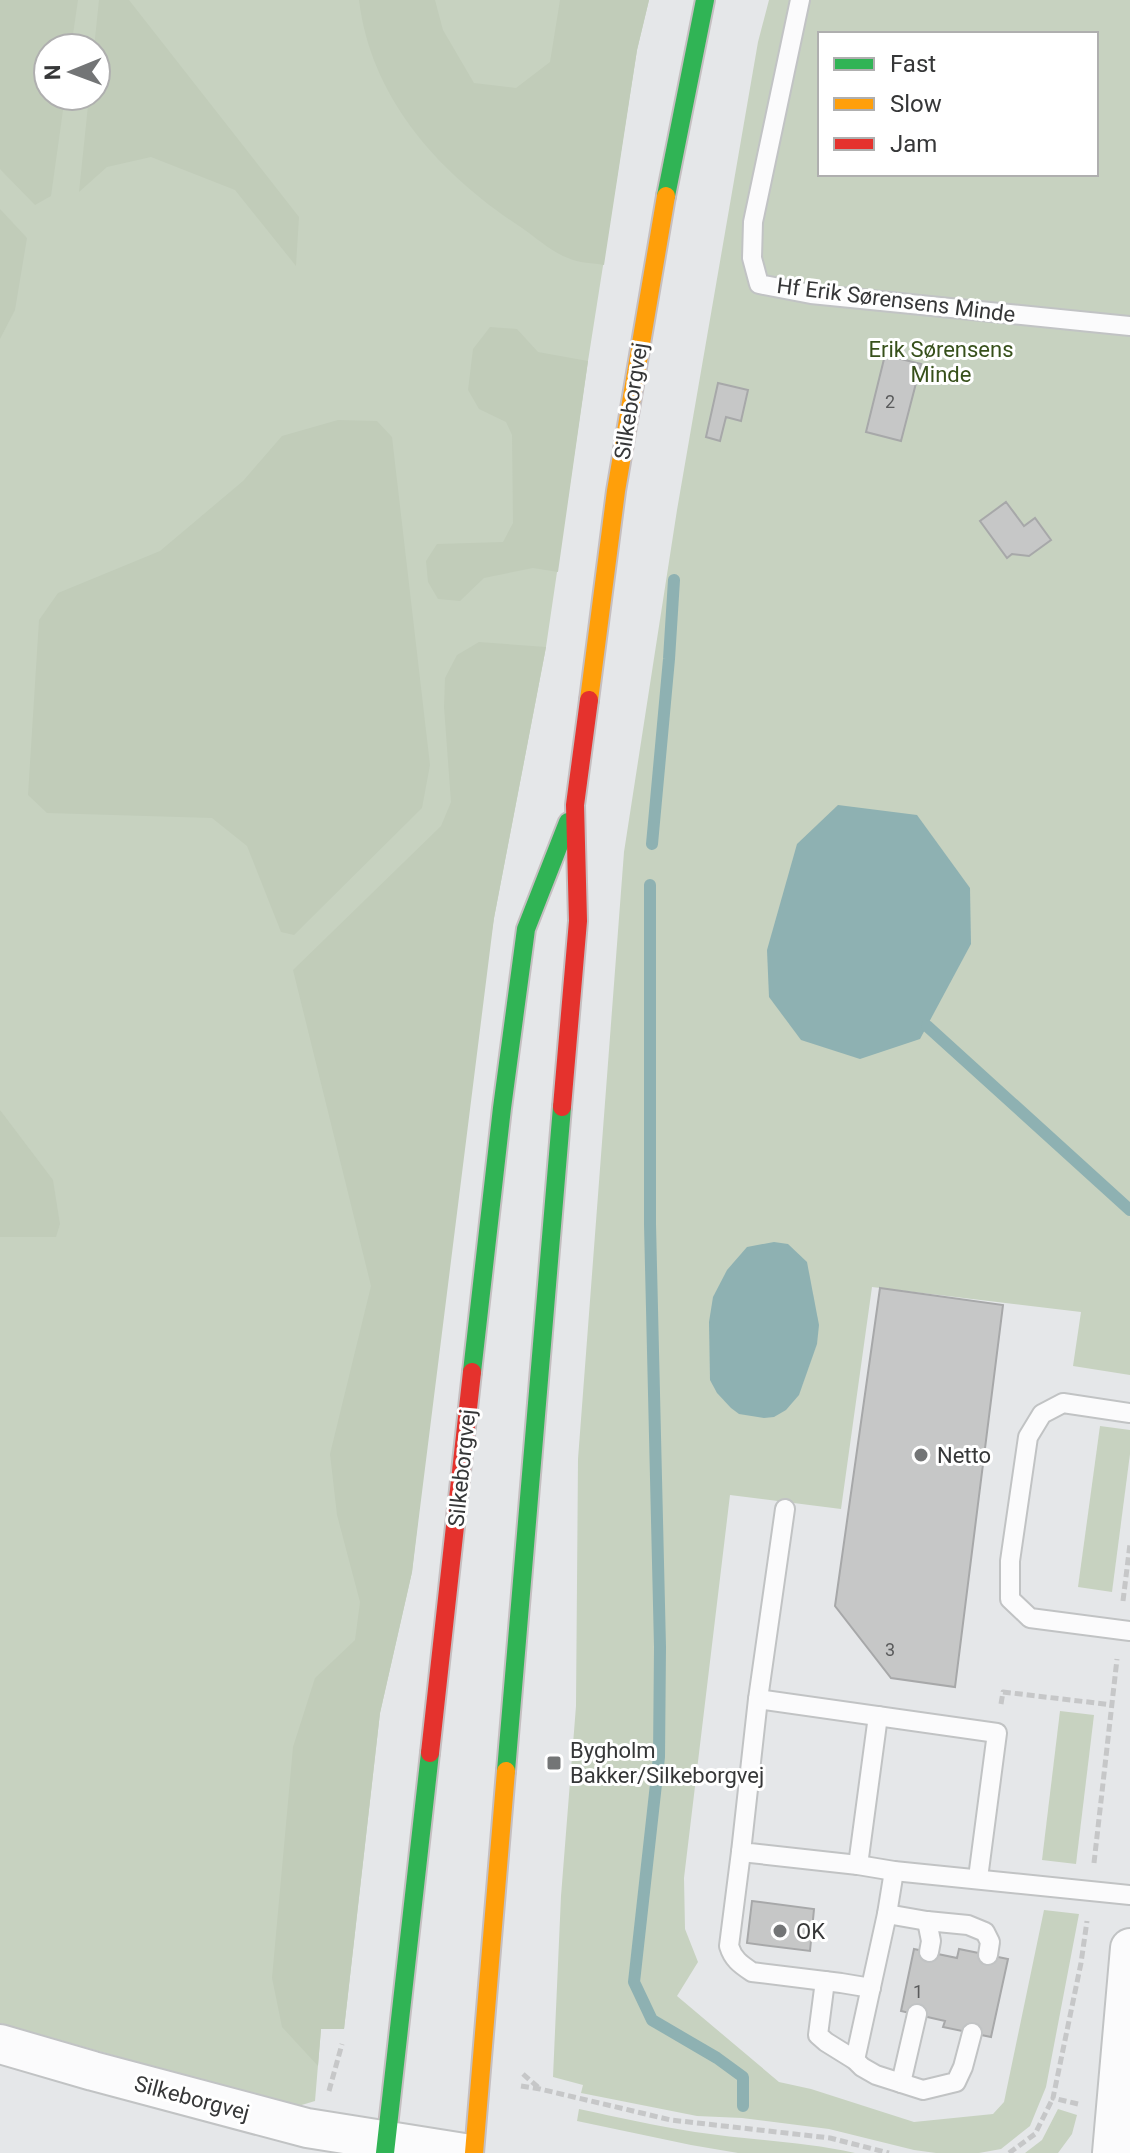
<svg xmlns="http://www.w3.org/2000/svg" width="1130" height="2153" viewBox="0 0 1130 2153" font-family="Roboto,sans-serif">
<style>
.green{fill:#c7d2c0;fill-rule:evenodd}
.forest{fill:#c1ccb9}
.water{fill:#8eb1b2}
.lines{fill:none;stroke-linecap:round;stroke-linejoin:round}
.stream{stroke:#8eb1b2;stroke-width:12}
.building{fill:#c6c7c7;stroke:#a7a8a9;stroke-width:2}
.lane-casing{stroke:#c1c3c4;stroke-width:22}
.street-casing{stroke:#c1c3c4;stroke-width:42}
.fast-casing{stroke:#c5bfc1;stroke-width:22}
.slow-casing{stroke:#c5bfc1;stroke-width:22}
.jam-casing{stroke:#c5bfc1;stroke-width:22}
.path{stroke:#c6c7c8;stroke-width:5;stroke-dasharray:8 4;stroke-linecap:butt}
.lane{stroke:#fbfbfc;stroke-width:18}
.street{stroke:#fbfbfc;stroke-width:38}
.fast{stroke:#30b455;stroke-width:18}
.slow{stroke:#ff9f0a;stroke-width:18}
.jam{stroke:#e5322d;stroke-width:18}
.poi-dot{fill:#737576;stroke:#fff;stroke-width:3}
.labels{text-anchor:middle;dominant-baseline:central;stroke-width:6;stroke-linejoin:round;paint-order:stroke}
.number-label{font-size:18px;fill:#5a5b5c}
.street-label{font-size:22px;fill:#363738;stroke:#fff}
.park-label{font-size:22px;fill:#37501b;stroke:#fff}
.poi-label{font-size:22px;fill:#363738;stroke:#fff;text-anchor:start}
</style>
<rect width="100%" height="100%" fill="#e5e7e9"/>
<g class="green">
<path d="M0,0H649L637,50L588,361L546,647L494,918L468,1077L412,1572L380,1713L344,2029H321L315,2101L295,2107L0,2023ZM48,48H96V96H48Z"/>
<path d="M769,0H1130V1375L1073,1366L1081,1312L872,1287L841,1509L730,1495L684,1878L685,1929L698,1962L677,1996L779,2082L811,2089L914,2122L993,2114L1004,2102L1044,1910L1079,1914L1046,2087L1030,2126L1001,2149L979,2153H936L914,2150L829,2129L742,2118L697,2116L581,2093L583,2085L553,2077L561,1896L576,1706L578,1459L624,852L677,510L758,42ZM820,34H1096V174H820Z"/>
<polygon points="1100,1426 1130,1430 1130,1454 1112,1592 1078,1587"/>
<polygon points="1060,1711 1094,1715 1076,1864 1042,1860"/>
<path d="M579,2109C617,2117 656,2126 695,2132C748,2140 802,2141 855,2153H738L691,2145L577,2121Z"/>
<polygon points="1058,2109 1077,2115 1072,2134 1058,2153 1025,2153 1042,2140"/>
</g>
<g class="forest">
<polygon points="0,0 78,0 71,48 48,48 48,96 65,96 51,196 35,205 0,169"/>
<polygon points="99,0 129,0 299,217 296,266 235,190 151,157 107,167 79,192 89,96 96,96 96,48 94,48"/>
<path d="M359,0H435L443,30L474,83L516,88L550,62L560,0H649L637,50L604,265C593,263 579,263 568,258C553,253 535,237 522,228C441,175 371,100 359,0Z"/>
<polygon points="0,209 27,238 15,310 0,339"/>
<polygon points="490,327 517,329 538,352 588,361 558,572 533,568 484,578 460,601 438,599 428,582 426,561 437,544 503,542 513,523 512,435 506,422 479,409 468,390 473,349"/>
<polygon points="338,420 377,421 392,437 430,765 422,808 294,935 281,932 247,846 212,818 47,813 28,795 39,620 58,593 160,551 243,481 282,436"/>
<polygon points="479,642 546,647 494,918 412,1572 380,1713 344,2029 321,2029 318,2066 282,2027 272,1978 293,1747 315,1678 355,1640 360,1602 337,1515 330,1454 371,1286 293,970 441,826 451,802 444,707 445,678 457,655"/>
<polygon points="0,1110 53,1180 60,1224 56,1237 0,1237"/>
</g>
<g class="water">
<polygon points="838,805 917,815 970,888 971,944 920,1039 860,1059 801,1040 769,997 767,950 797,844"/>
<polygon points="774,1242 788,1244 807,1262 819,1325 817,1344 799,1395 786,1410 774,1417 764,1418 739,1414 731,1408 717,1393 710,1380 709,1322 713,1297 727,1270 747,1247"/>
</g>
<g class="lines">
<g class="stream">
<polyline points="652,844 669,659 674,580"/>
<polyline points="650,885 650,1224 660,1647 659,1757 634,1982 652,2020 717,2058 743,2077 743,2106"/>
<polyline points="927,1026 1130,1210"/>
</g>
</g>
<g class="building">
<polygon points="885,355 921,364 901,441 866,432"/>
<polygon points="718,383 748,390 741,421 726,417 720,441 706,437"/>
<polygon points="1006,502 1024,526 1035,518 1051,540 1029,556 1012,554 1007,558 980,521"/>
<polygon points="880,1288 1003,1305 955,1687 891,1678 835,1606"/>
<polygon points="752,1901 814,1909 810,1951 747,1943"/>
<polygon points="914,1949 957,1958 959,1949 1008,1959 991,2037 943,2027 945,2021 901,2011"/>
</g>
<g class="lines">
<defs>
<g id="lane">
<polyline points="800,0 753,222 752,258 759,284 811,294 1130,326"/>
<polyline points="1130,1413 1063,1403 1042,1414 1028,1437 1010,1561 1010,1599 1030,1618 1130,1631"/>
<polyline points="785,1509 758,1699 741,1852 858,1865 894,1871 1130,1895"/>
<polyline points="758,1699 997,1733 978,1878"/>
<path d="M741,1852L729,1946C733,1959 740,1964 752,1972L841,1983L871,1988"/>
<polyline points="858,1865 878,1716"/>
<polyline points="887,1914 927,1921 968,1925 985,1932 990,1942 988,1955"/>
<polyline points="927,1921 931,1941 929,1952"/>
<polyline points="825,1981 818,2035 826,2042 855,2060 862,2067 876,2075 923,2090 956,2082 963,2067 972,2033"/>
<polyline points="855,2060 887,1914 894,1871"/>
<polyline points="901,2083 917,2014"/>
</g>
<g id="street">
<polyline points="0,2044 93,2071 307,2128 464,2153"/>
<polyline points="1112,2153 1130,1948"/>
</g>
<g id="fast">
<polyline points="666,196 705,0"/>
<polyline points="472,1372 502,1108 526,929 568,822"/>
<polyline points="506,1771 562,1107"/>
<polyline points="385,2153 430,1753"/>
</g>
<g id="slow">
<polyline points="589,700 616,491 666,196"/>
<polyline points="474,2153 506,1771"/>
</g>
<g id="jam">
<polyline points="562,1107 578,921 575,805 589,700"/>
<polyline points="430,1753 472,1372"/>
</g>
</defs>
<use href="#lane" class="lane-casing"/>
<use href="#street" class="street-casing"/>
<use href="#fast" class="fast-casing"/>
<use href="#slow" class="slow-casing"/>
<use href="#jam" class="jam-casing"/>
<g class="path">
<polyline points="1123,1601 1130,1544"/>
<polyline points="1001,1704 1003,1692 1113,1705"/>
<polyline points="1094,1863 1117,1659"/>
<polyline points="523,2074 540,2089"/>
<polyline points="521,2086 540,2089 671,2120 830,2138 889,2153"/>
<polyline points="329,2091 342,2044"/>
<polyline points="1078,2104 1053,2098 1081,1963 1087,1921"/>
<polyline points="1009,2153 1035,2134 1053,2098"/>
</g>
<use href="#lane" class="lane"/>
<use href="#street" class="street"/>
<use href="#fast" class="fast"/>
<use href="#slow" class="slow"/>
<use href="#jam" class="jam"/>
</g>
<g class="poi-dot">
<circle cx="921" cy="1455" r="8"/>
<rect x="546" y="1755" width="16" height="16" rx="4"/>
<circle cx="780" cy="1931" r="8"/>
</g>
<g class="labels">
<g class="number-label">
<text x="890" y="401">2</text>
<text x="890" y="1649">3</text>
<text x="918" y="1991">1</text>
</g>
<g class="street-label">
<text transform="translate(896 300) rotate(7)">Hf Erik Sørensens Minde</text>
<text transform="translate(631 401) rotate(-81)">Silkeborgvej</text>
<text transform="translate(462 1468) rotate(-84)">Silkeborgvej</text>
<text transform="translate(192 2098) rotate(15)">Silkeborgvej</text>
</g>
<g class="park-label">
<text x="941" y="349">Erik Sørensens<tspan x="941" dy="25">Minde</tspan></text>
</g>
<g class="poi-label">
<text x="937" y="1455">Netto</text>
<text x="570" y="1750">Bygholm<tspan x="570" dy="25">Bakker/Silkeborgvej</tspan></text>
<text x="796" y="1931">OK</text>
</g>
</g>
<rect x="818" y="32" width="280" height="144" fill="#ffffff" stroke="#afafaf" stroke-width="2"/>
<rect x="834" y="58" width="40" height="12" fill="#30b455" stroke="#afafaf" stroke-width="2"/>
<text x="890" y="72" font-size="24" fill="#363738">Fast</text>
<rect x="834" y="98" width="40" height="12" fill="#ff9f0a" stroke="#afafaf" stroke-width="2"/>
<text x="890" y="112" font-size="24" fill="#363738">Slow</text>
<rect x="834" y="138" width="40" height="12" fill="#e5322d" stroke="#afafaf" stroke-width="2"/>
<text x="890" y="152" font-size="24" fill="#363738">Jam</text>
<g transform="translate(72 72) rotate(269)"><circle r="38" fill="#ffffff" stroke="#afafaf" stroke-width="2"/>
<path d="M0-6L14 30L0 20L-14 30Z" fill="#737576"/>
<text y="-12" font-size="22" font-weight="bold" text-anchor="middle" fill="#363738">N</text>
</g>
</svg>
